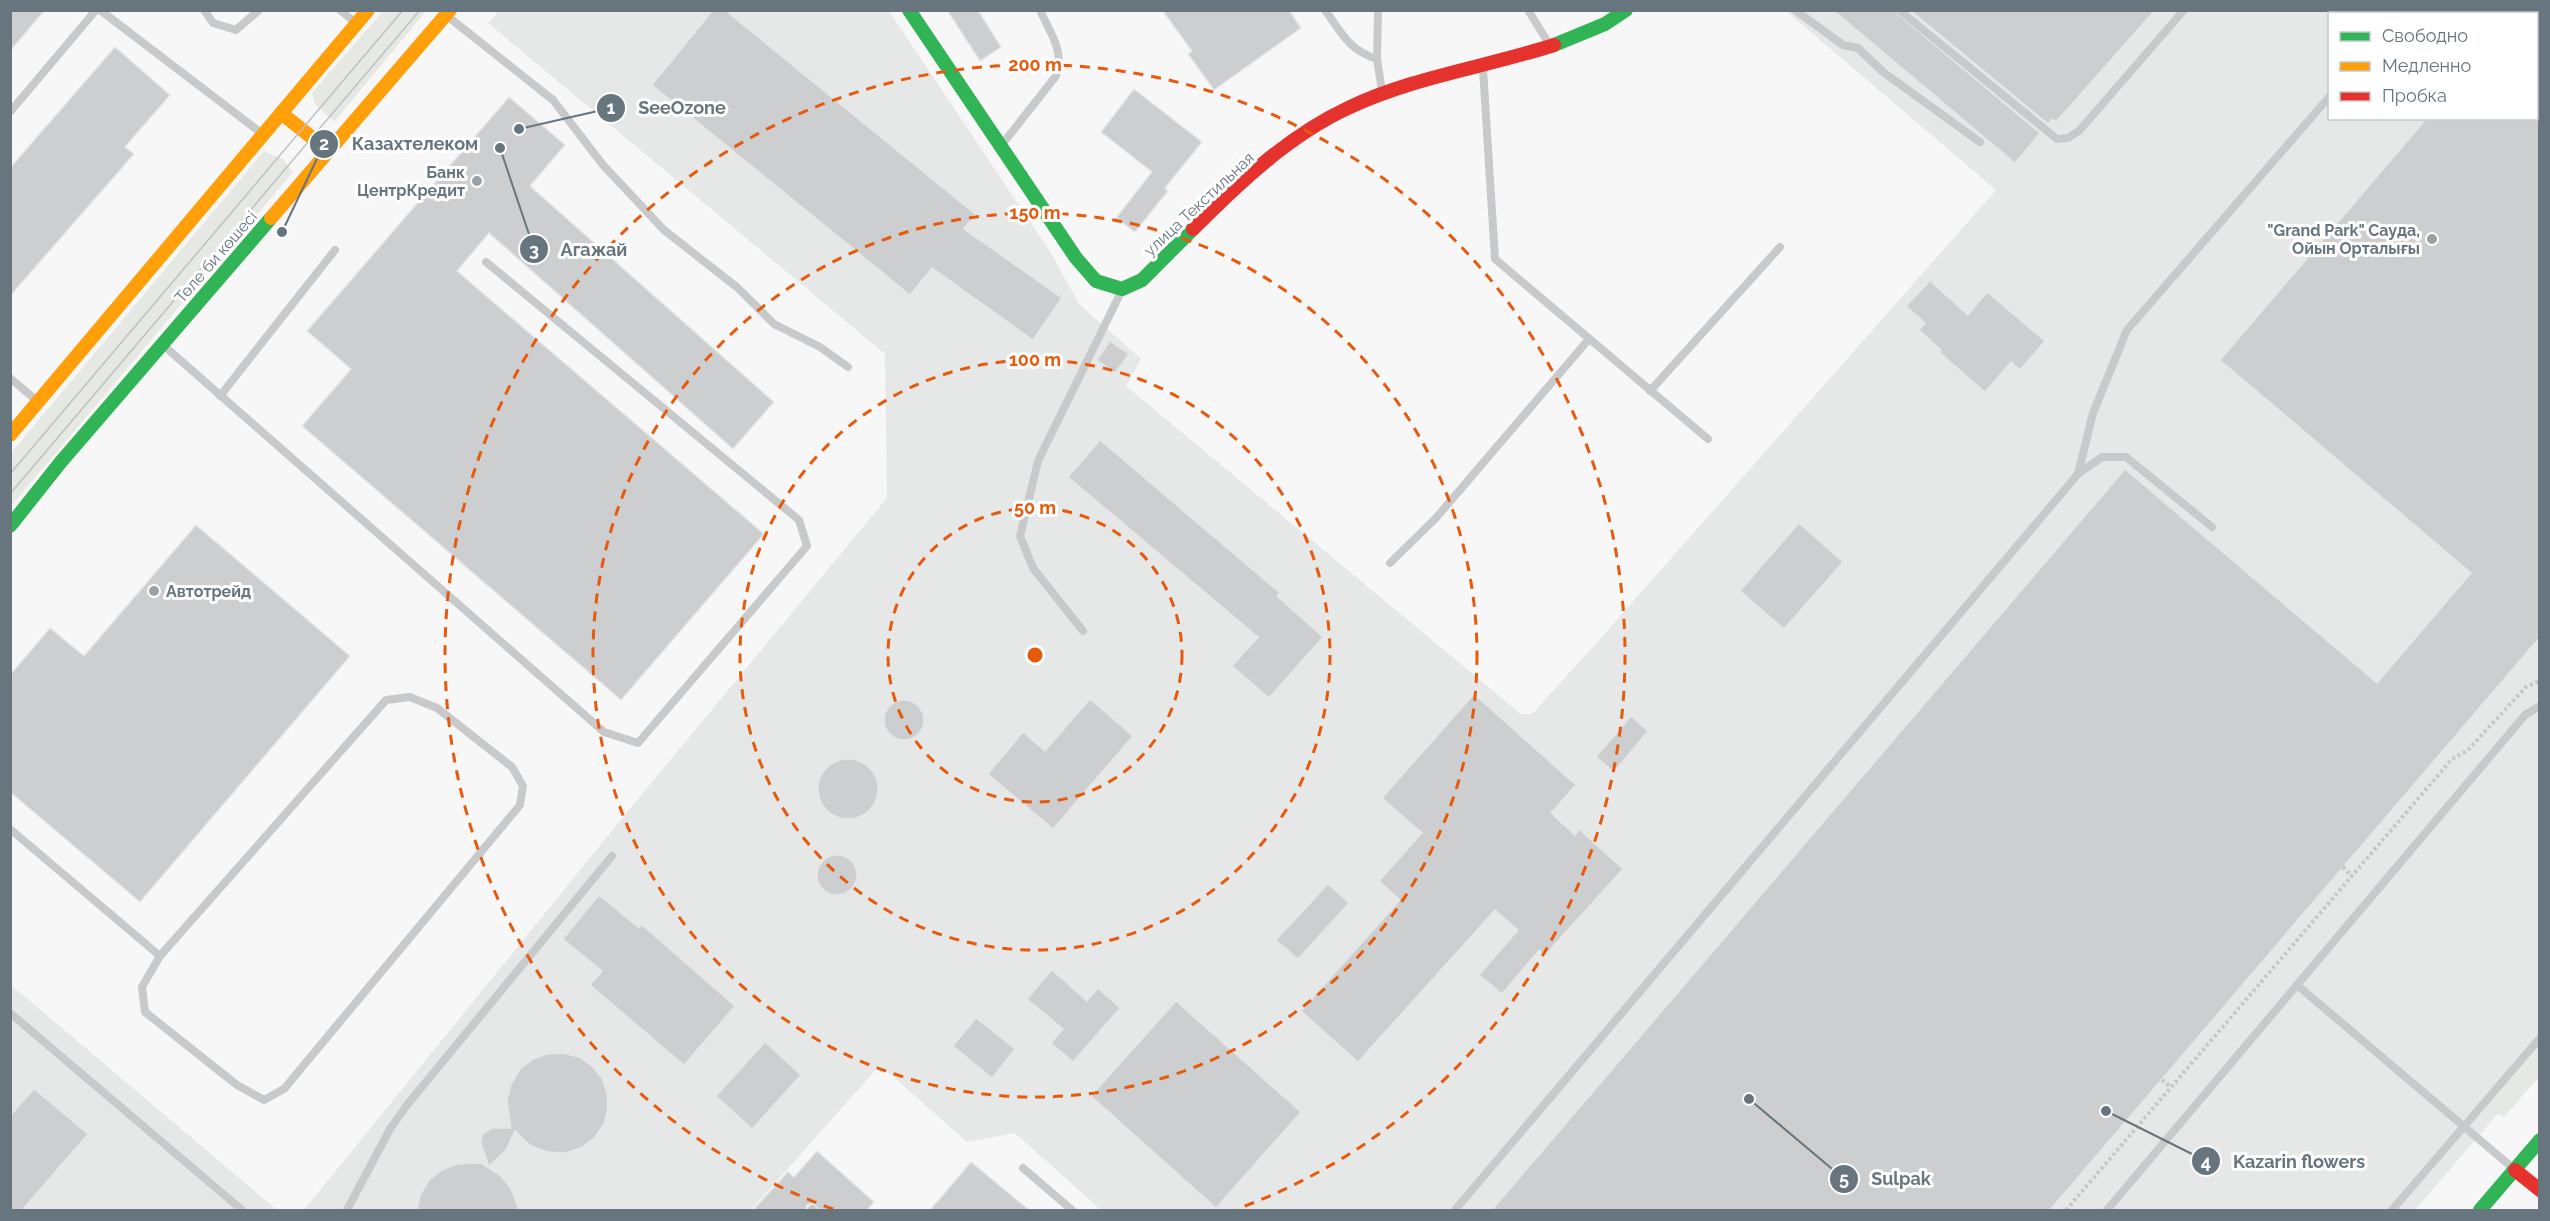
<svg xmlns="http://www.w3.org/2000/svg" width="2550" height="1221" viewBox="0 0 2550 1221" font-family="Raleway,sans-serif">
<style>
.built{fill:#e6e7e7;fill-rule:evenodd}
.green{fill:#e6e8e4}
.building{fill:#cccecf;stroke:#e6e6e6;stroke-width:1.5}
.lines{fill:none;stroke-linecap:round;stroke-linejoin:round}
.path{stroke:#c6c7c8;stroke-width:4;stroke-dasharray:3 3;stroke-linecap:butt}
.lane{stroke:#c8c9ca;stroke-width:8}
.fast{stroke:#30b455;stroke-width:14}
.slow{stroke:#ff9f0a;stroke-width:14}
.jam{stroke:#e5322d;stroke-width:14}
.tram{stroke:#bec0c1;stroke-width:1.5}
.ring{fill:none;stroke:#e8590c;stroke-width:3;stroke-dasharray:10 8}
.poi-dot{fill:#99a2a8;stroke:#fff;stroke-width:2}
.labels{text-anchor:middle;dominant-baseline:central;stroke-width:6;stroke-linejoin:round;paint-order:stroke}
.poi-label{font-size:16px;font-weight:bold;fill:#66757e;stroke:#fff;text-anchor:end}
.street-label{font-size:16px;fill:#66757e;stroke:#fff}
.centre{fill:#e8590c;stroke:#fff;stroke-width:3}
.ring-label{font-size:18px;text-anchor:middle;font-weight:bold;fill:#e8590c;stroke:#fff;stroke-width:6;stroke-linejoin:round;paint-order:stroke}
.leader{fill:none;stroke:#66757e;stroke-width:2}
.callout-dot{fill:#66757e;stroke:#fff;stroke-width:2}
.mark-label{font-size:18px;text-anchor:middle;font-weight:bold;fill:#fff}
.callout-label{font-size:18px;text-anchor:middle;font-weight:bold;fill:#66757e;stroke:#fff;stroke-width:6;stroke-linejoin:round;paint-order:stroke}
</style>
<rect width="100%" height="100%" fill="#f7f7f7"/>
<g class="built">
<path d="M499,11H889L1051,253L1079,304L1141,359L1126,386L1521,714H1532L1592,648L1996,190L1786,11H2539V1066L2415,1210H1101L1015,1133L967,1142L880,1065L751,1210H304L619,822L887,498L885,354L488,23ZM2330,14H2536V118H2330Z"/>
<polygon points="11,985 277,1210 11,1210"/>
</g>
<g class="green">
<polygon points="383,11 426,11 334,122 315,104 312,93"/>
<polygon points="264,151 283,159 293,172 11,506 11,453"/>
<polygon points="2539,1038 2539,1077 2504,1117 2484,1103"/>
</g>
<g class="building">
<polygon points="10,10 45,10 10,51"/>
<polygon points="713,10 725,10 975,214 964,229 1062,298 1033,340 932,268 910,295 652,85"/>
<polygon points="947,10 978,10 1001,47 980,61"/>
<polygon points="1162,10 1289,10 1301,28 1214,90 1188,54 1192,51"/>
<polygon points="1833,10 1893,10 2040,133 2015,163"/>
<polygon points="1910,10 2155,10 2056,122 2053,119 2048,124"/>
<polygon points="115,47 170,95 125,147 134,154 10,296 10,168"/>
<polygon points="1134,89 1202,142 1165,188 1168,191 1135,232 1116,218 1152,172 1101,132"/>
<polygon points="509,97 565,145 530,186 774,402 733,449 489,233 457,271 764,534 621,700 302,426 351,369 307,331"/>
<polygon points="2427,118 2540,118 2540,637 2050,1210 1492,1210 2125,469 2377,683 2471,573 2220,360"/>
<polygon points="1930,281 1968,315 1987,292 2045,341 2020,370 2011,362 1985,392 1939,352 1941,350 1919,330 1925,323 1906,306"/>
<polygon points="1110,341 1129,354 1115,373 1097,360"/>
<polygon points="1100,440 1280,593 1277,596 1323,637 1269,698 1232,666 1258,637 1068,477"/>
<polygon points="1799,523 1843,562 1784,629 1740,591"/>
<polygon points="196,525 350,656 140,902 10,792 10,675 50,628 84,656"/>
<polygon points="1474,694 1576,785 1551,813 1575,835 1579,829 1623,869 1545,955 1539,950 1502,994 1479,975 1518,930 1495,910 1358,1062 1301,1011 1400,900 1379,881 1422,833 1382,798"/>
<polygon points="1090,699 1133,736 1053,829 988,774 1023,732 1045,751"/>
<circle cx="904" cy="720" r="20"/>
<polygon points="1631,716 1648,731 1614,772 1596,757"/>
<circle cx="848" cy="789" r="30"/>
<circle cx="837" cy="875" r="20"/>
<polygon points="1328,884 1349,903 1298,959 1276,940"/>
<polygon points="599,895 639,928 642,925 735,1006 684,1065 590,985 602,971 563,939"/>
<polygon points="1052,970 1087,1001 1098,988 1120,1008 1073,1062 1051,1043 1063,1029 1027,999"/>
<polygon points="1176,1001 1301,1112 1216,1208 1091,1096"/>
<polygon points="976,1018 1015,1049 992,1078 953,1046"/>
<polygon points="765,1042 801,1075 752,1129 716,1096"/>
<polygon points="563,1053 579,1057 592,1066 602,1078 607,1093 608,1108 604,1124 595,1137 581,1148 565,1153 547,1152 531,1146 515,1131 506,1150 489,1166 481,1144 482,1135 492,1128 511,1128 507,1101 511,1084 520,1069 533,1059 547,1054"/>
<polygon points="34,1089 88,1134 22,1210 10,1210 10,1116"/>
<polygon points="817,1151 874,1202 867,1210 819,1210 813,1203 807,1205 806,1210 753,1210 788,1172 794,1177"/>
<polygon points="971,1162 1029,1210 930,1210"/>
<polygon points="481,1163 501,1176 511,1189 519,1210 417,1210 420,1195 429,1180 442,1170 457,1164"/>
</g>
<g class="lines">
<g class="path">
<polyline points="2343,867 2352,876"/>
<polyline points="2162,1080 2171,1087"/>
<polyline points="2066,1210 2452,759 2467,751 2526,687 2540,681"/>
</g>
<g class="lane">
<polyline points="100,10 260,132"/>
<polyline points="204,10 213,23 236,30 259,10"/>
<polyline points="340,10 356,23"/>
<path d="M1325,10C1342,33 1348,50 1377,59"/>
<polyline points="1378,10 1377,59 1382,91"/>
<polyline points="1528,10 1549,44"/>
<polyline points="1795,10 1843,45 1858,48 1883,72 1980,142"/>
<polyline points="1899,10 2057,139 2068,138 2079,131 2184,10"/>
<polyline points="2400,14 2403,10"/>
<polyline points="446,15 553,100 603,165 664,230 738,288 774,324 820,347 848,367"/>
<polyline points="1483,69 1495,259 1708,439"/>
<polyline points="10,112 96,10"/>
<path d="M1004,142L1056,76C1065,51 1050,33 1040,10"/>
<polyline points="163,345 604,732 638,743 807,546 799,520 486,262"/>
<polyline points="10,378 36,400"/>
<polyline points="1650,391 1780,247"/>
<polyline points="220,396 335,250"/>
<polyline points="2078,474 2093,413 2127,330 2330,96"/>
<polyline points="1390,563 1436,518 1589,339"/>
<polyline points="1083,631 1033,568 1020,536 1038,461 1121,292"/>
<polyline points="10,829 160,956 386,700 410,697 437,708 512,767 523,786 520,805 284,1089 264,1100 237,1085 145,1012 142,987 160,956"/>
<polyline points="2297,985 2514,1169"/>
<polyline points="10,1013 242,1210"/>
<polyline points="1023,1168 1072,1210"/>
<polyline points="812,1209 813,1210"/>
<polyline points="347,1210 390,1129 407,1105 612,856"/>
<polyline points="1455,1210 2078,474 2102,457 2126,457 2212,527"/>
<polyline points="2107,1210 2525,715 2540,706"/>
<polyline points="2392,1210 2540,1038"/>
</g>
<g class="fast">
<polyline points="909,10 1076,258 1096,281 1122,289 1142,280 1193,229"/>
<polyline points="1554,45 1605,24 1626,10"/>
<polyline points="10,526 60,463 271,218"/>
<polyline points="2480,1210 2540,1140"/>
</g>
<g class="slow">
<polyline points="281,113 329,151"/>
<polyline points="271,218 450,10"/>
<polyline points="10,435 368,10"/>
</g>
<g class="jam">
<path d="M1193,229C1239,183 1288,136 1348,108C1413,77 1486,67 1554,45"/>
<polyline points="2515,1170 2540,1190"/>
</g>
<g class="tram">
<polyline points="10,474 403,10"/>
<polyline points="10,494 420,10"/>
</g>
</g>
<g class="ring">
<circle cx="1035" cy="655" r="147"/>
<circle cx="1035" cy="655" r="295"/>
<circle cx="1035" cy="655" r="442"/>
<path d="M833 1209A590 590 0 1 1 1237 1209"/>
</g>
<g class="poi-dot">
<circle cx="477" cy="181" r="6"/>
<circle cx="2432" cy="239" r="6"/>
<circle cx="154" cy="591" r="6"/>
</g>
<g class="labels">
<g class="poi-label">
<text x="465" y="172">Банк<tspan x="465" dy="18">ЦентрКредит</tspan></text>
<text x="2420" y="230">"Grand Park" Сауда,<tspan x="2420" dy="18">Ойын Орталығы</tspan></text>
<text x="166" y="591" text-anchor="start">Автотрейд</text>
</g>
<g class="street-label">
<text transform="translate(1199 204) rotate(-43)">улица Текстильная</text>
<text transform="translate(216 257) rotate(-49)">Төле би көшесі</text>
</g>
</g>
<circle cx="1035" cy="655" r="9" class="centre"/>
<g class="ring-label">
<text x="1035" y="71">200 m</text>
<text x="1035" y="219">150 m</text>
<text x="1035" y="366">100 m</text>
<text x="1035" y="514">50 m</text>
</g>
<path class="leader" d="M519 129L611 108M282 232L324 144M500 148L534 249M2106 1111L2206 1161M1749 1099L1844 1179"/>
<g class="callout-dot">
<circle cx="519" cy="129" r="6"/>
<circle cx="282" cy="232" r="6"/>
<circle cx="500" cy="148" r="6"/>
<circle cx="2106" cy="1111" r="6"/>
<circle cx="1749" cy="1099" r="6"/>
<circle cx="611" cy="108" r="15"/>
<circle cx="324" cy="144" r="15"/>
<circle cx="534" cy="249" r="15"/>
<circle cx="2206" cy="1161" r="15"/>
<circle cx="1844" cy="1179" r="15"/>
</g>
<g class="mark-label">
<text x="611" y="114">1</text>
<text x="324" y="150">2</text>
<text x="534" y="256">3</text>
<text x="2206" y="1168">4</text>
<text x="1844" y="1185">5</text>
</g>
<g class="callout-label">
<text x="682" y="114">SeeОzone</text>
<text x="415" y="150">Казахтелеком</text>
<text x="594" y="256">Агажай</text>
<text x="2299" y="1168">Kazarin flowers</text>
<text x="1901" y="1185">Sulpak</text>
</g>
<rect width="2550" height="1221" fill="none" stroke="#66757e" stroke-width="24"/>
<rect x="2328" y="12" width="210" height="108" fill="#ffffff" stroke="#c2c8cb" stroke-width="1.5"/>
<rect x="2340" y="32" width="30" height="9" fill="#30b455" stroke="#c2c8cb" stroke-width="1.5"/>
<text x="2382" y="42" font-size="18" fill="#66757e">Свободно</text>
<rect x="2340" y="62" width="30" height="9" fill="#ff9f0a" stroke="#c2c8cb" stroke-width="1.5"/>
<text x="2382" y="72" font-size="18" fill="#66757e">Медленно</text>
<rect x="2340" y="92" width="30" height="9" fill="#e5322d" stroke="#c2c8cb" stroke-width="1.5"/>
<text x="2382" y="102" font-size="18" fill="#66757e">Пробка</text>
</svg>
